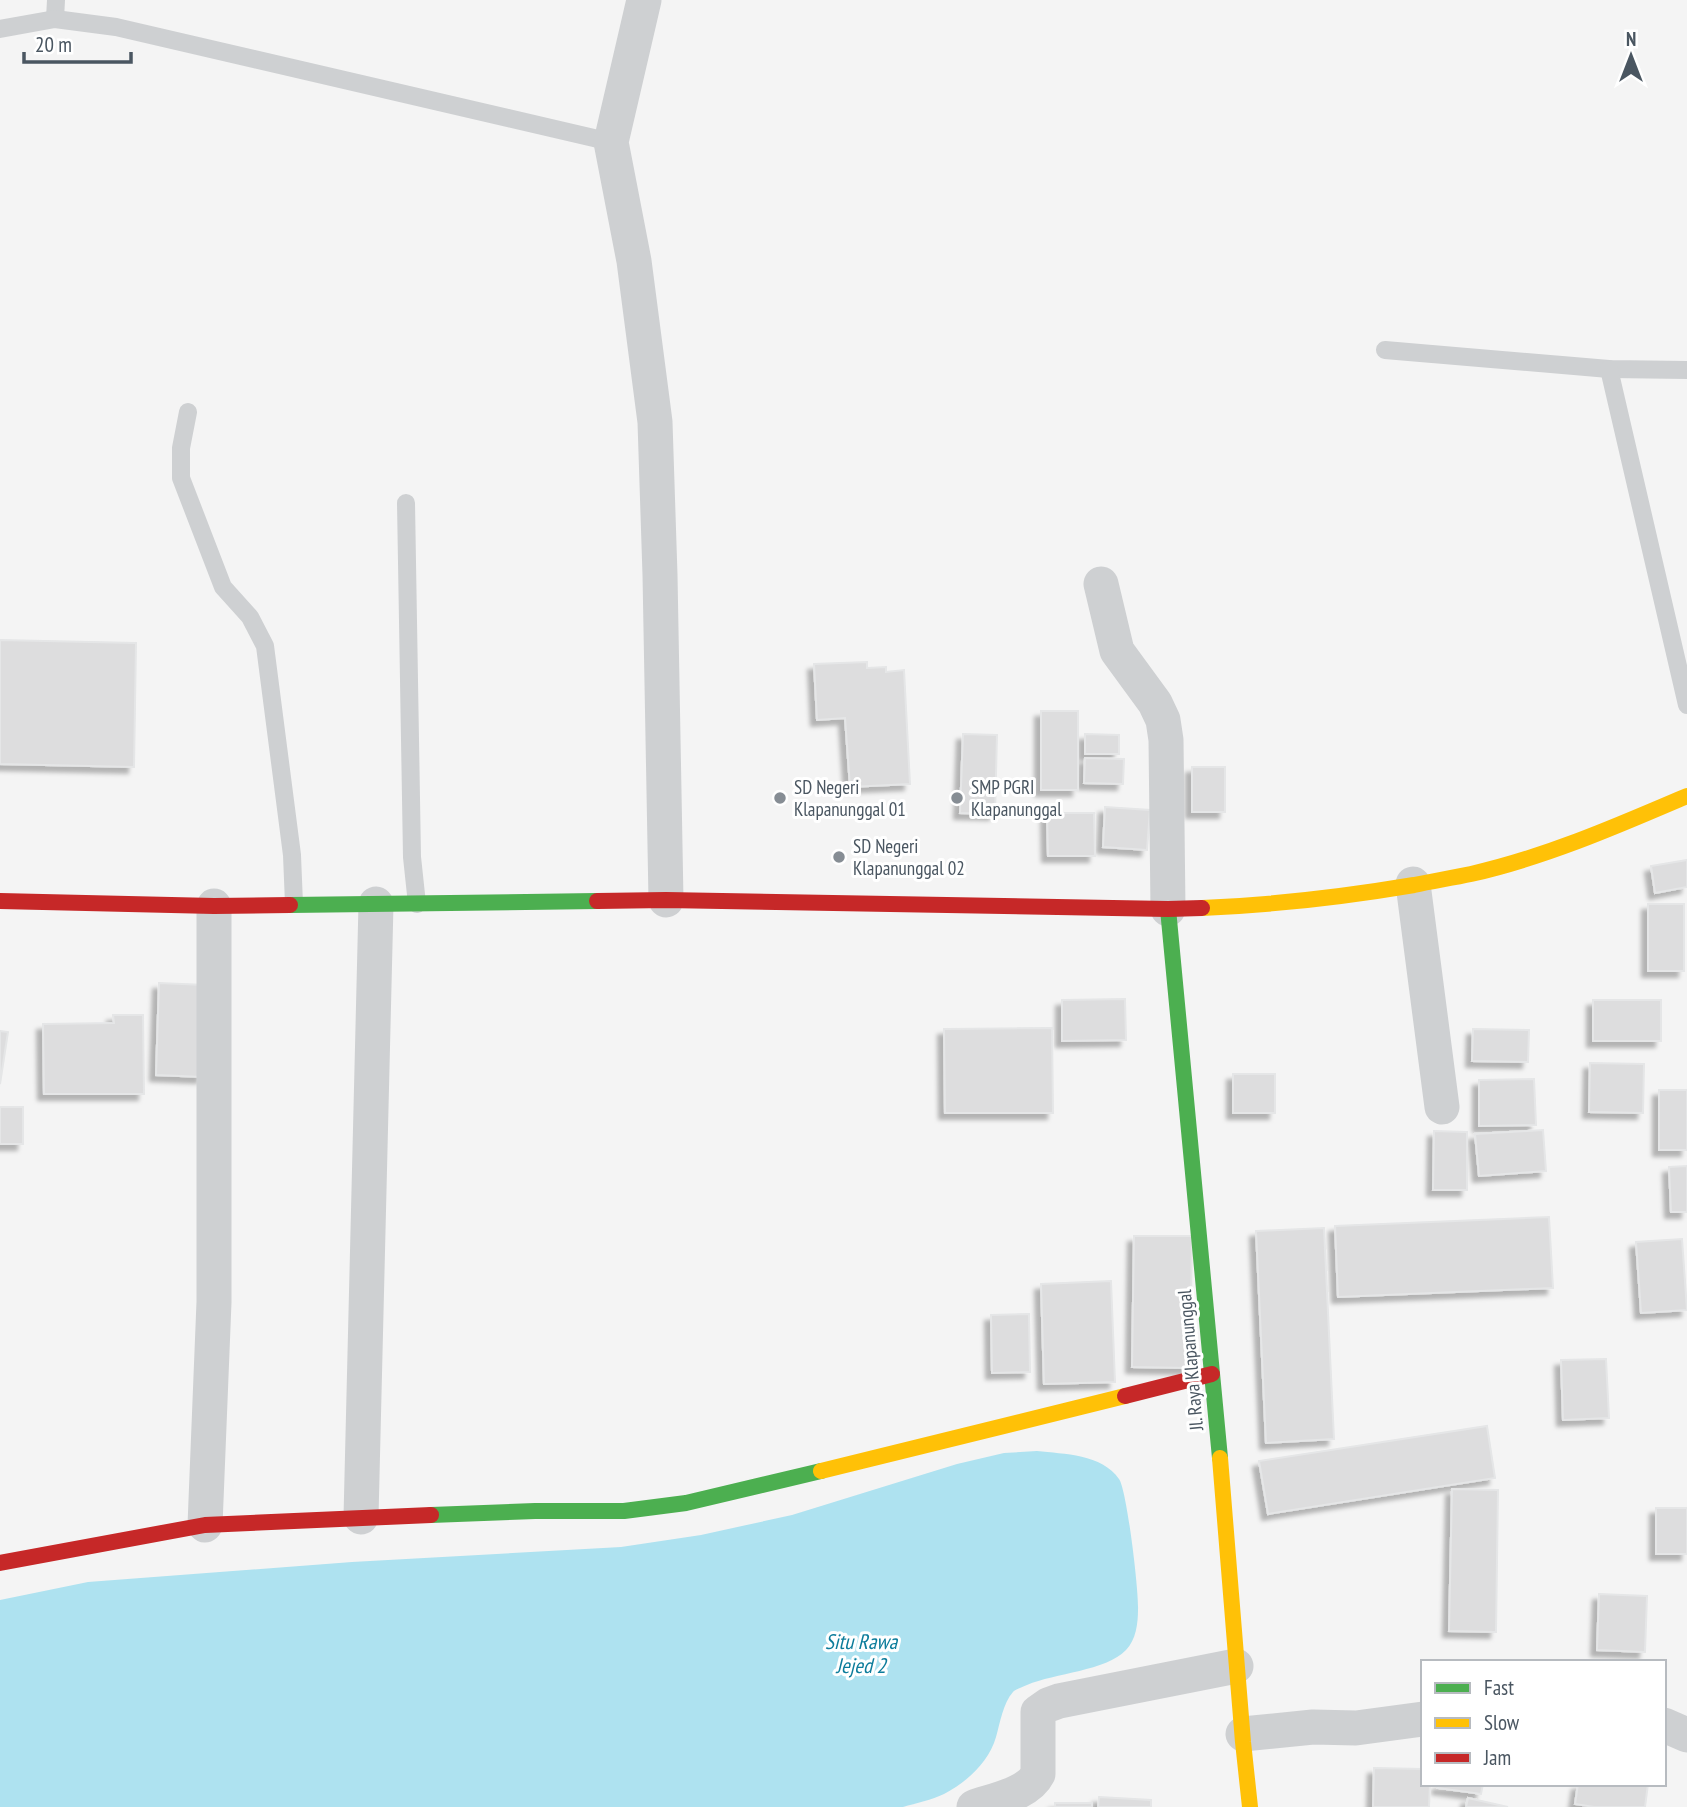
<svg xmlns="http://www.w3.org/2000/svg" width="1687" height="1807" viewBox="0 0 1687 1807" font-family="'PT Sans Narrow',sans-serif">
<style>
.water{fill:#aee2f0}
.building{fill:#ddddde;stroke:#e5e6e7;stroke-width:2;filter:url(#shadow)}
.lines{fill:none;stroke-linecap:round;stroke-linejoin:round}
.lane{stroke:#ced0d2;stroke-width:18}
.street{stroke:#ced0d2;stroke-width:35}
.fast{stroke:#4caf50;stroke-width:16}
.slow{stroke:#ffc107;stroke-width:16}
.jam{stroke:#c62828;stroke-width:16}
.poi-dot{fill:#868d94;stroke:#fff;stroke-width:2.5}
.labels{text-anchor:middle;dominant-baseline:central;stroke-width:6;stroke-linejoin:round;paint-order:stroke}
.poi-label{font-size:19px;fill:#4a5661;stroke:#fff;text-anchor:start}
.street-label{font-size:19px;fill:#4a5661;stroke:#fff}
.water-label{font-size:21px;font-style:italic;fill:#0c7c9b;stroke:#fff}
</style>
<defs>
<filter id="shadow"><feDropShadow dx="-6" dy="6" stdDeviation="2" flood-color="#0004"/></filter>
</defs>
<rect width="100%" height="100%" fill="#f4f4f4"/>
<path class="water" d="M1037,1451C1064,1454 1102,1454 1119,1479C1127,1490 1139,1592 1138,1610C1138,1623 1136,1640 1126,1650C1106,1671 1055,1673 1027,1685C1023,1687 1016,1689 1013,1692C1003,1703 1000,1723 996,1737C989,1762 967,1782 944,1794C932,1800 916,1803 903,1807H0V1600L88,1582L352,1562L621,1547L701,1535L792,1515L957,1464L1004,1453Z"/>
<g class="building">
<polygon points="0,640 136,643 134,767 0,764"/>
<polygon points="867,662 867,668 886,667 886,672 904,670 910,784 850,787 845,718 817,720 814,664"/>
<rect x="1041" y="711" width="37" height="79"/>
<polygon points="963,734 997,735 995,814 960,813"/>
<polygon points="1085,734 1119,735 1119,754 1085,754"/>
<polygon points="1085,758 1124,759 1123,784 1084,783"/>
<rect x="1192" y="767" width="33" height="45"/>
<polygon points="1105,807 1150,810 1147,850 1103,847"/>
<polygon points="1047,813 1094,813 1095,856 1048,856"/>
<polygon points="1687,860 1687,887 1655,893 1651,866"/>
<rect x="1648" y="904" width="36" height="67"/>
<polygon points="159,983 205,985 203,1077 156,1075"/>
<polygon points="1125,999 1126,1040 1062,1041 1062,1000"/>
<rect x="1593" y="1000" width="68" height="41"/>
<polygon points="113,1015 143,1015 144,1094 44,1094 43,1024 114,1023"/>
<polygon points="1052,1028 1053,1113 945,1113 944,1029"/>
<polygon points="1473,1029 1529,1030 1528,1062 1472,1061"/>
<polygon points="0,1031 8,1032 0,1084"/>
<polygon points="1590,1063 1644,1064 1643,1113 1589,1112"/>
<rect x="1233" y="1074" width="42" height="39"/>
<polygon points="1534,1079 1536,1125 1479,1126 1479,1080"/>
<rect x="1659" y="1090" width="28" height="60"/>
<rect x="0" y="1107" width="23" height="37"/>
<polygon points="1543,1130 1546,1171 1479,1176 1475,1134"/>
<polygon points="1434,1131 1467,1132 1467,1190 1433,1190"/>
<polygon points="1687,1166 1687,1212 1671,1212 1669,1167"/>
<polygon points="1549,1217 1553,1288 1338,1297 1335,1226"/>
<polygon points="1324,1228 1334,1439 1266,1443 1256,1231"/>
<polygon points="1134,1236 1192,1236 1190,1368 1132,1367"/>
<polygon points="1682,1239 1687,1310 1641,1313 1636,1242"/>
<polygon points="1111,1281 1115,1382 1044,1384 1041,1284"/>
<polygon points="1029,1314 1030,1372 992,1373 991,1315"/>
<polygon points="1606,1359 1609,1418 1563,1420 1561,1360"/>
<polygon points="1487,1426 1495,1478 1268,1514 1259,1461"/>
<polygon points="1452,1489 1498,1490 1496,1632 1449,1631"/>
<rect x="1656" y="1508" width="31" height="46"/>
<polygon points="1599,1594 1647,1596 1645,1652 1597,1650"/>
<polygon points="1374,1768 1423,1769 1423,1784 1430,1784 1429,1807 1373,1807"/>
<polygon points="1439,1784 1483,1784 1481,1794 1438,1788"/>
<polygon points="1578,1784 1648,1784 1645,1807 1594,1807 1575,1804"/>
<polygon points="1099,1797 1151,1800 1151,1807 1098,1807"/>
<polygon points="1468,1798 1508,1807 1466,1807"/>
<rect x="1055" y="1803" width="37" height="4"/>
</g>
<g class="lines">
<g class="lane">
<polyline points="55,19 56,0"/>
<polyline points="0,29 55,19 116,27 611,142"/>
<polyline points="1385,350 1609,369 1687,370"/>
<polyline points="1609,369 1687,705"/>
<polyline points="188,412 181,448 181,478 223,587 250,617 265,646 292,855 294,904"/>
<polyline points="406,503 412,857 417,904"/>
</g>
<g class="street">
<polyline points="644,0 611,142 634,261 655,422 660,575 666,900"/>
<polyline points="1101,584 1117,651 1155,703 1163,720 1166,740 1168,909"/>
<polyline points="1413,884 1442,1107"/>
<polyline points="361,1517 376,904"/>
<polyline points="205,1525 214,1302 214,906"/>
<polyline points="1664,1725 1687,1735"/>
<polyline points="1243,1734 1313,1727 1356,1728 1423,1719"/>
<path d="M974,1807C994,1800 1028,1794 1038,1774V1712L1048,1705L1059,1701L1236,1666"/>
</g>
<g class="fast">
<polyline points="290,905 597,901"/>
<polyline points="1168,909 1220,1458"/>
<polyline points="431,1515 535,1511 624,1511 686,1503 821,1471"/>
</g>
<g class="slow">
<path d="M1202,908C1273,905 1343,897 1414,885C1433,881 1452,878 1471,874C1546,857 1617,826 1687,796"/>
<polyline points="1220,1458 1243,1742 1250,1807"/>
<polyline points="821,1471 1125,1396"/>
</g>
<g class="jam">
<polyline points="0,901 214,906 290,905"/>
<polyline points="597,901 666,900 1168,909 1202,908"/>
<polyline points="1125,1396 1212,1374"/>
<polyline points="0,1563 205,1525 431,1515"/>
</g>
</g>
<g class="poi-dot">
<circle cx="780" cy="798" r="7"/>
<circle cx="957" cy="798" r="7"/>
<circle cx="839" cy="857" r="7"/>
</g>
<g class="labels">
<g class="poi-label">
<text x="794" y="787">SD Negeri<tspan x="794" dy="22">Klapanunggal 01</tspan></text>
<text x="971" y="787">SMP PGRI<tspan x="971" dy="22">Klapanunggal</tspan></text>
<text x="853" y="846">SD Negeri<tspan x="853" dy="22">Klapanunggal 02</tspan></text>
</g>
<g class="street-label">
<text transform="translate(1190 1360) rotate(-95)">Jl. Raya Klapanunggal</text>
</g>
<g class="water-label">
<text x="861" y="1641">Situ Rawa<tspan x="861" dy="24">Jejed 2</tspan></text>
</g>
</g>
<rect x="1421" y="1660" width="245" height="126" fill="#ffffff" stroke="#b7bbc0" stroke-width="2"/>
<rect x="1435" y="1683" width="35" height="10" fill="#4caf50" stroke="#b7bbc0" stroke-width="2"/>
<text x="1484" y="1695" font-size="21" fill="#4a5661">Fast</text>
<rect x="1435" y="1718" width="35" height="10" fill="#ffc107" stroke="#b7bbc0" stroke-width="2"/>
<text x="1484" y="1730" font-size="21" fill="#4a5661">Slow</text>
<rect x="1435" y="1753" width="35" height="10" fill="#c62828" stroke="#b7bbc0" stroke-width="2"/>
<text x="1484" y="1765" font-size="21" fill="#4a5661">Jam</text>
<g transform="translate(1631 56)" stroke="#ffffff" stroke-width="5" paint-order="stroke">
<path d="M0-5L12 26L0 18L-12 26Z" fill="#4a5661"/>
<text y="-10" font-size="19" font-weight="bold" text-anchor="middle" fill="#4a5661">N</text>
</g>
<path d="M24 52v10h107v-10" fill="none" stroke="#4a5661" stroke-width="3.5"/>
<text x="35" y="52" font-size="21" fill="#4a5661" stroke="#ffffff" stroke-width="5" paint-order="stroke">20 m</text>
</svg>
